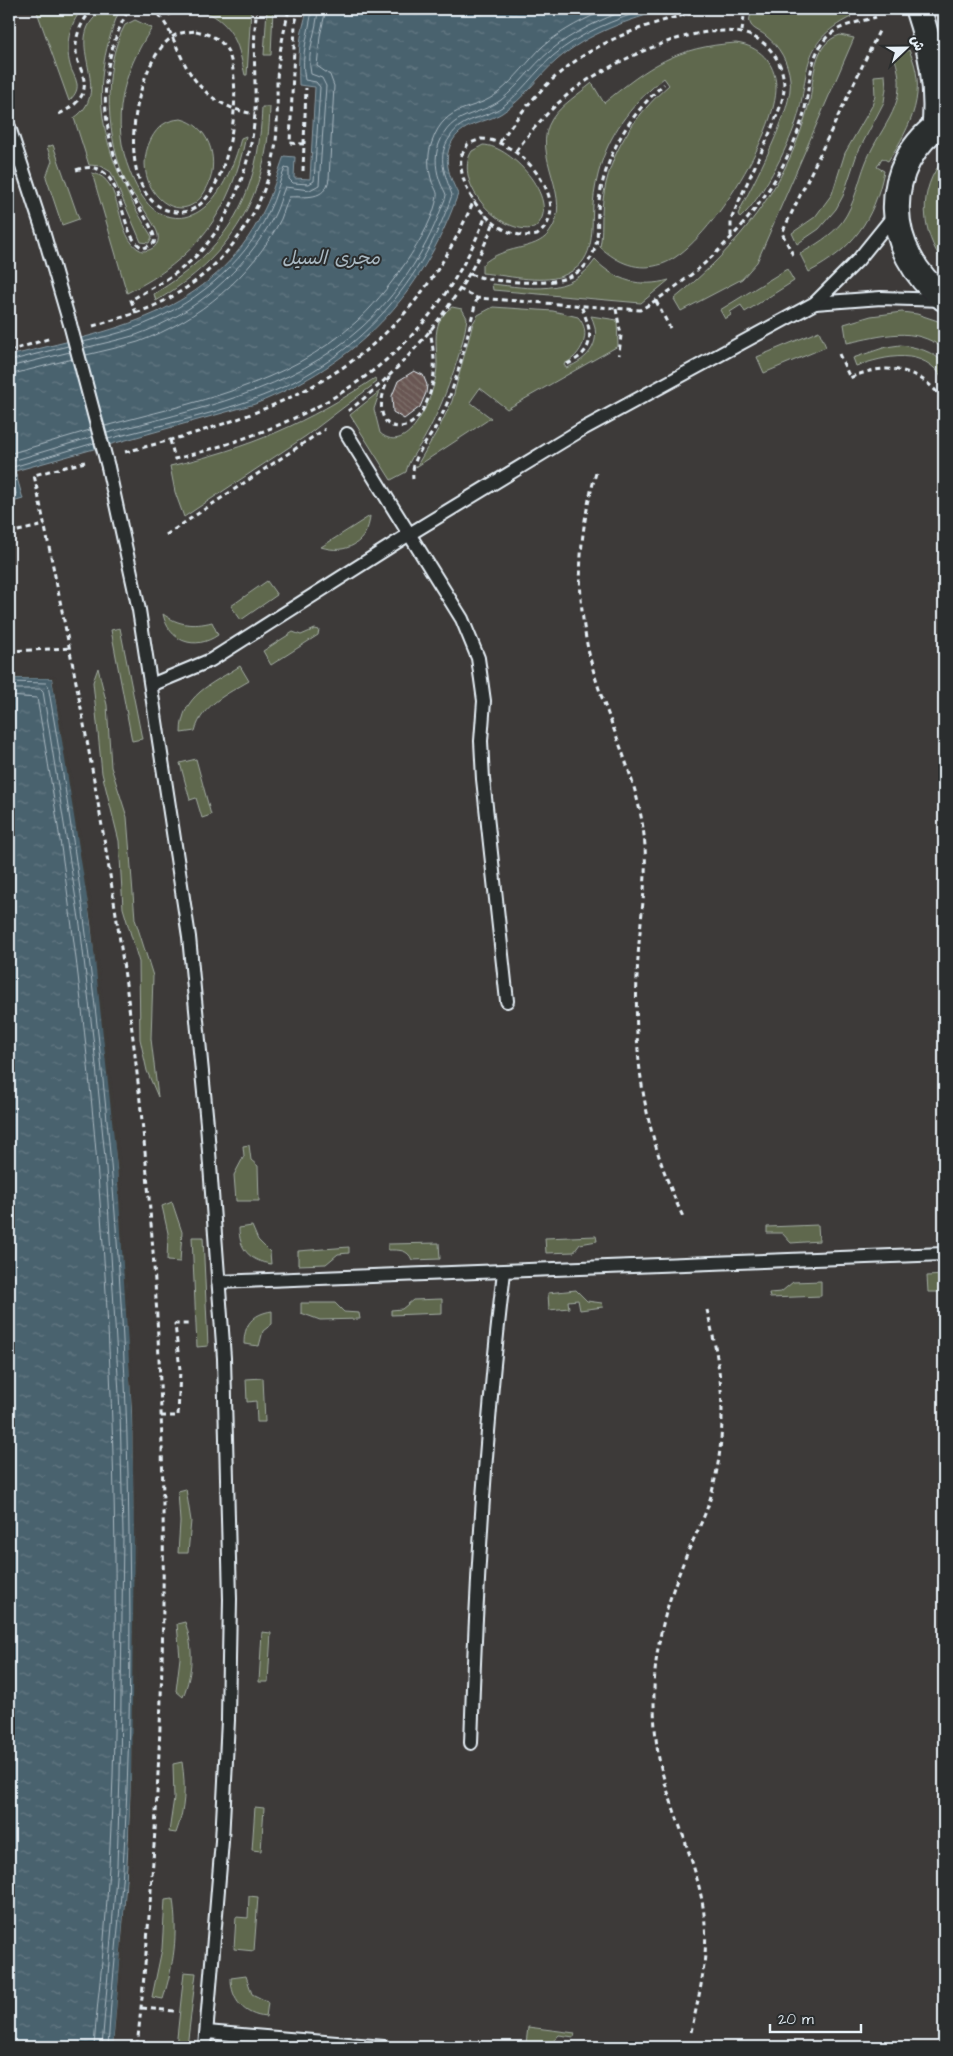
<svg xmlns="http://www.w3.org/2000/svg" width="953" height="2056" viewBox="0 0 953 2056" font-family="'Architects Daughter','Playpen Sans Arabic',sans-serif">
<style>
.green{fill:#5e674e;stroke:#a3aca3}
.water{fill:url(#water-ripples);stroke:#899ba5}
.pier{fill:#3d3a39}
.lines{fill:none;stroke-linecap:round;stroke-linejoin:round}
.shore{stroke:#a9b8c1;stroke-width:1}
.building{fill:url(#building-back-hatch);stroke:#e8f1f8}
.service-casing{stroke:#e8f1f8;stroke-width:16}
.minor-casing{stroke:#e8f1f8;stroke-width:29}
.path{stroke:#e8f1f8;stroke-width:3;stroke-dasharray:5 4;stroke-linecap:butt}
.service{stroke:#2a2d2e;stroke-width:12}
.minor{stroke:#2a2d2e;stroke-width:25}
.service-bridge-casing{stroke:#e8f1f8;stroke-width:16;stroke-linecap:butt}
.service-bridge{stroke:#2a2d2e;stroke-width:12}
.labels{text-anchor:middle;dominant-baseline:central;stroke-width:4;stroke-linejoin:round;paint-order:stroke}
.water-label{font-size:19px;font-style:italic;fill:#a9b8c1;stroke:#2a2d2e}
</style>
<defs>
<pattern id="water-ripples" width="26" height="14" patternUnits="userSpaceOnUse" patternTransform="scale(1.25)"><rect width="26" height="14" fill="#4a626e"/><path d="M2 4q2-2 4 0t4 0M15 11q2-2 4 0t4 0" fill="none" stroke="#647983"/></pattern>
<pattern id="building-back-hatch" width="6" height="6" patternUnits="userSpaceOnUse" patternTransform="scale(1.25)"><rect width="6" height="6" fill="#695752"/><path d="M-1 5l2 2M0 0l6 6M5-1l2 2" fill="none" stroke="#7e706c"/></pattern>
</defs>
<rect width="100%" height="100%" fill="#3d3a39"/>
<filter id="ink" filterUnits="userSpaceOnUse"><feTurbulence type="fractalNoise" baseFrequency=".02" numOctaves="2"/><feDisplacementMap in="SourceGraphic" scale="10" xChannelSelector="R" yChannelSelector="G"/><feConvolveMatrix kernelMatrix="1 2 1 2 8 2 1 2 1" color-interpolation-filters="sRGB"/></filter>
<g filter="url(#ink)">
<g class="green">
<path d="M36,9H82C69,25 65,45 70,65C71,71 76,77 77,84C78,91 74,96 69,101Z"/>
<path d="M106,9H120C83,96 105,160 152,237L149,243L141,242L111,172L101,166L89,165L74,118C118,88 55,37 106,9Z"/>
<path d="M166,9H251L247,75H245C242,63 240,49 234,38C221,13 194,2 169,16Z"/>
<polygon points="267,9 273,9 271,55 264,55"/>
<path d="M757,9H845L851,17C797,43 811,76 796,122C787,149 761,200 740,218L738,214C752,185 795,108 790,79C788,62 780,47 766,36C762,32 754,30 751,25C747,18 752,12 757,9Z"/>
<path d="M135,20L152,28C122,72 110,122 130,172C135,185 142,199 152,208C157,213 165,216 172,217C211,224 234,168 241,138L246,136C231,212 196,259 127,293L92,173C125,177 113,239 142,251C152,251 160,245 158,235C157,226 134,196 128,186C106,143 101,68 125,25Z"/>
<path d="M840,35L854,38L757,262L742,279L681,311L674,299C727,256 777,199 800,133C804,122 807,111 810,100C814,77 813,43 840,35Z"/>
<path d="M736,43C759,46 775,62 776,86C778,131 706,250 662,264C638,272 618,263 600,247C603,232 601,216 603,200C609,153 634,116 669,85L664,78C635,101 612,129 601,164C597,177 594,191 593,205C591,235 596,263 562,276C541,284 504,275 482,273V265C504,244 534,252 549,233C576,198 529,155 552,119C561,105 579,94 592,83L604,103C649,66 676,47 736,43Z"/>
<path d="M909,50C928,91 912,125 888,161L882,158L877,167L884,171C874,220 853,249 809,272L800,254C815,245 831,236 842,222C855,204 858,182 866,162C882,122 911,105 894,56Z"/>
<polygon points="885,75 886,88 884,102 857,154 843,196 836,209 819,229 797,244 792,233 815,217 832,194 845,153 872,106 875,96 874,76"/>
<path d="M262,107H270C268,196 232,256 156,301L154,294C229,248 259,195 262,107Z"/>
<path d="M181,119C208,125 219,157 209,183C186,240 126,188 151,139C158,126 166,120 181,119Z"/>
<polygon points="53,145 79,219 62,225 46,177 52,161 47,147"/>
<path d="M483,145C512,145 565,205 534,228C500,236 452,182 472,151Z"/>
<path d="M944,159V263C921,233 917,189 944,159Z"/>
<path d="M595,260C616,281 640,288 669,280L641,303L493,290L492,284C530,288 570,297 595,260Z"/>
<polygon points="787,269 794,281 745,312 741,305 730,312 731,315 725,319 720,310"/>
<path d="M452,307L462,309L467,318C463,351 443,405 426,435C420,447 409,458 406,472L391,480L350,415L380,391L374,409L380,433C409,458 433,396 436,375C439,360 434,344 437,329C439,319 444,312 452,307Z"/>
<path d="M493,307L553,311L578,317C593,333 581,356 564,364L566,368C590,359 603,341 591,316L617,320L618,346L507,409L480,388L470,402L491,418L416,467L440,426L452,401L473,323L478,315Z"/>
<path d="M902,312L917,314L944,323L940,332L944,335V349C914,325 882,336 847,343L844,324L871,316Z"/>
<polygon points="819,331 826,347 764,373 757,357"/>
<path d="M900,345C917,347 932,351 944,363V380C923,346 887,356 856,366L853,358L886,347Z"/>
<path d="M375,378L377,382L306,436L184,517L175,492L170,466C250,448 307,423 375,378Z"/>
<path d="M370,516C368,543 346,555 321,547Z"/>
<polygon points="267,581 277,595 241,620 231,606"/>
<path d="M163,614C178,625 193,627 212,622L218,635C195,651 169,642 163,614Z"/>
<polygon points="120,628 142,739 132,741 111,630"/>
<polygon points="315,629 319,630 318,635 271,665 263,651 293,632 301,635"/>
<path d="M240,666L249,681C227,694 202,705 195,731L181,733C181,695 212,684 240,666Z"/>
<polygon points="98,668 107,705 111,767 127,817 135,919 153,976 151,1039 158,1097 147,1071 140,1039 139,962 123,908 119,841 102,773 93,682"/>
<polygon points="196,759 211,815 202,818 196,798 190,800 180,763"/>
<polygon points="249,1145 251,1160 258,1166 259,1201 236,1201 234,1175 244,1156 243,1146"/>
<polygon points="172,1202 182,1232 180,1262 167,1261 168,1233 162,1206"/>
<polygon points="818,1225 819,1241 791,1243 782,1233 767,1233 767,1227"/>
<path d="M252,1226L258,1240L270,1252L271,1264C250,1261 239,1249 239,1228Z"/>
<polygon points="596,1236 597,1241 580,1244 574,1252 546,1253 545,1238"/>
<polygon points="192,1237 203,1237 208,1346 197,1347"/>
<path d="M439,1243L440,1259L412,1260C408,1249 398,1250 388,1250V1244Z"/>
<polygon points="349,1247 349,1253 338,1254 326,1264 298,1265 298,1251"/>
<polygon points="944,1275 944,1292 928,1292 927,1276"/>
<polygon points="821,1281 821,1296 770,1298 769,1293 781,1292 793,1282"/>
<polygon points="576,1290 587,1301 602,1303 603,1307 580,1310 578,1300 568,1301 569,1308 549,1310 548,1293"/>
<polygon points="442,1299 442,1313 391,1315 391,1310 402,1309 413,1300"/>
<polygon points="301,1303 335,1303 344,1312 359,1313 360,1319 320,1320 301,1313"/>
<path d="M272,1311V1324L263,1331L259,1346L244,1344C244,1325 252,1314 272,1311Z"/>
<polygon points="263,1378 265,1422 257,1422 256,1401 247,1402 246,1379"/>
<polygon points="186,1489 191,1521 188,1553 178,1553 180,1522 178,1491"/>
<path d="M185,1622C194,1649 193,1671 183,1697L176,1691L180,1658L177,1624Z"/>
<polygon points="262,1632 271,1633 268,1682 259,1682"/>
<path d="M182,1762C186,1788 185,1809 176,1833L169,1832L174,1798L173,1764Z"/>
<polygon points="255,1807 264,1808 261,1851 252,1850"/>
<polygon points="249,1896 258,1897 254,1951 234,1949 236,1917 248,1918"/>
<path d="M173,1899C178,1937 174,1963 163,1999L152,1997L162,1949L165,1900Z"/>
<polygon points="184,1972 196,1973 187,2047 176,2047"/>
<path d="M246,1976L252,1994L268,2002L266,2017C244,2015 231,2000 231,1978Z"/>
<path d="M528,2027L575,2033L574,2037L559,2035C547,2049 543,2046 526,2044Z"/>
</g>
<g class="water">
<path d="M308,9H667C628,20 588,33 557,60C538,76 524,99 502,113C486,123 465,122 453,140C442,158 449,176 458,194C421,298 357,363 255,404L15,471L23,499L9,503V356C111,330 212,316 264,210C273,193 277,174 284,156L295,157L294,178L310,179L315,87L299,85C298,59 299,34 308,9Z"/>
<path d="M9,678H52C66,759 81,841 91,923C140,1295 149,1674 113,2047H9Z"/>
</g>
<polygon class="pier" points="9,675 55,677 94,923 120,1166 134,1411 137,1655 131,1866 115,2047 113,2047 128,1866 131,1778 134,1533 132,1411 117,1167 91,923 52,678 9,678"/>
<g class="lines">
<g class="shore">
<path d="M83,342C100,338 118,334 134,328C190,308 244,266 269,211C276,197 279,182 285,168L289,169V179L293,183L309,184L314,181L320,87L316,82L305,80C300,55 309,33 312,9"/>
<path d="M84,348C101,344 119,340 136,335C194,314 245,271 274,216C279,207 281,196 285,187L310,190L319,185L326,86L322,78L311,74C306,51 317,31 318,9"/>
<path d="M86,355C103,351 121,347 138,342C199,320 252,276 281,219C284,212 286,204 289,197C306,196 325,201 329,179L334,86L330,75L317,66L320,36L326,9"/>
<polyline points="9,361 68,346"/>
<polyline points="9,367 70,352"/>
<polyline points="9,375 72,359"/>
<path d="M105,426C193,402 286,386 356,322C383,298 433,232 437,196C438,192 434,187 432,182C428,169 427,155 432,142C446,101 475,113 499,92C515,79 528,61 543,46C562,30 586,18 608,9"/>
<path d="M107,433C196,409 291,392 362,327C396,296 425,253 441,209C442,205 446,199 446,195C445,191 442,187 441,184C436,172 434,157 439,144C451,111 478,117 501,100C519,86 532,66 549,52C572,32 601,20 628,9"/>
<path d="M108,439C157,426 207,416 254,399C350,365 420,289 452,195C445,174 436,157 450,137C462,117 484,119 502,107C521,93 535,72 553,56C580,33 615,19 649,9"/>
<polyline points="9,454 90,430"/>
<polyline points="9,462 92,437"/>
<polyline points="9,498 16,494 10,473 13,467 94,443"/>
<path d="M9,682L46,683L48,685C97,965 126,1248 129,1532C131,1644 130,1757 123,1869C119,1929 111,1988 108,2047"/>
<polyline points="9,689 41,689 43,691 80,925 94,1046 106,1168 120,1411 123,1533 120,1777 117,1865 102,2047"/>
<path d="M9,696L37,698C100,1054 123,1414 113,1776C111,1835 108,1894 103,1952C100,1984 96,2016 94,2047"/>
</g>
</g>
<polygon class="building" points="414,371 423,375 427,385 426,393 420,407 404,419 393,412 392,396 398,381"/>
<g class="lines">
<defs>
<g id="service">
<polyline points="9,127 42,228 70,324"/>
<polyline points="815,303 881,298 943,300"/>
<polyline points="347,434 462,619 478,658 484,701 481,741 483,779 507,1001"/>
<polyline points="108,467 139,610 189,937 207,1124 224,1358 230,1599 228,1720 222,1841 205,2047"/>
<polyline points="151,685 211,660 408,535 581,430 815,303 858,260 896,213"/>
<polyline points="218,1282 944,1254"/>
<path d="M471,1743C476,1586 485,1429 504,1272"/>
<polyline points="207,2032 384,2047"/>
</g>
<g id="minor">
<path d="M918,9C931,49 939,85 935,127"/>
<path d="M944,121C878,164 883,253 944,298"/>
</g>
</defs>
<use href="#service" class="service-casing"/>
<use href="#minor" class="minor-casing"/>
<g class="path">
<path d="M152,9C167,21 172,37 180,54C195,88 217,108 255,114"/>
<polyline points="299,9 295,24 290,143 304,144"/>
<path d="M196,31C209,34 220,38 227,50C246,84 230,218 176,212C110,205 131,67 171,38C178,32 187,32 196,31Z"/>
<polyline points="742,31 745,9"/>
<path d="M59,114C74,107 89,96 83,76C82,70 78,64 77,58C73,40 80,22 93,9"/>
<path d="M481,139C521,139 577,206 537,235C497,243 457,193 461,156L468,144Z"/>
<path d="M500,142C558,56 611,32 708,9"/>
<path d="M516,151C534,127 554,104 579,86C619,58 734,0 772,52C780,62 784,74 784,87C784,102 776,116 771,130C758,161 743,190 731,220V236"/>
<path d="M76,170C129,152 115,239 144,248L154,243C158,230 132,200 126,186C99,128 97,65 129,9"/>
<polyline points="303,171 306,88"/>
<polyline points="793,255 782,233 880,29"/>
<path d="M470,274C486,280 502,281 519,282C547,283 581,284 594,251C599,238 597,224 598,210C599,196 602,182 607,168C618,134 638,108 664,84"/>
<path d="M459,289L477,298L640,310C712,268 776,201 802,120C811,92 806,60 827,37C839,25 860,22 876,17"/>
<polyline points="656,301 670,328"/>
<polyline points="616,309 621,335 619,355"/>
<path d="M136,313L131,300C149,289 170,279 186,265C228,231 252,165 255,112C256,78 252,42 257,9"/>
<path d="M93,326C116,319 140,313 162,302C224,271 268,210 276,141C278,121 277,100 277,80C278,56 284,32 289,9"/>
<polyline points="9,351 51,338"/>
<path d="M839,354L850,378C886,361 921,368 944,401"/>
<path d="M567,364C597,351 592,331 581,306"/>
<path d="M389,377C383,392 376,411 388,424C417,439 433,394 434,372C435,358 432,343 430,329"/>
<path d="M348,411C409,365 467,293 494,222"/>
<path d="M170,440L175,459C320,422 430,360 486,215"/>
<path d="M125,452C291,410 403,366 474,200"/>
<path d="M85,462L34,475C74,664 111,854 134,1047C173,1378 172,1716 137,2047"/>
<path d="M596,473C574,546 575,619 600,692C618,743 641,791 645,846C647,883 640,920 638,958C632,1056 642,1129 684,1219"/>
<path d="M413,479C411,459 424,446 434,430C457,391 465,341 477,298"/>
<polyline points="9,533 45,525"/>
<polyline points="166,535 325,429"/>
<polyline points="9,651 71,648"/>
<polyline points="161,1416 178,1416 180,1370 175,1324 191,1324"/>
<polyline points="142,2008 175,2011"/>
<path d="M691,2032C699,1996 708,1961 705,1924C701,1869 674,1820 661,1768C656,1747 654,1723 654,1701C653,1654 665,1608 682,1566C690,1545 702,1524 709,1503C729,1434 724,1378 707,1310"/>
</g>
<use href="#service" class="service"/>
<use href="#minor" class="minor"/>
<defs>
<polyline id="service-bridge" points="70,324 108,467"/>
</defs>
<use href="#service-bridge" class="service-bridge-casing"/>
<use href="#service-bridge" class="service-bridge"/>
</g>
</g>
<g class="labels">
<g class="water-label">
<text x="331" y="258">مجرى السيل</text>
</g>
</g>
<rect width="953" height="2056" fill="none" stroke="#2a2d2e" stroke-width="30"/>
<rect x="15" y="15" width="923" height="2026" fill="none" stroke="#e8f1f8" stroke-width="2" filter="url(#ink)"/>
<g transform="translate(906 48) rotate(68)" stroke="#2a2d2e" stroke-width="4" paint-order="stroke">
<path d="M0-4L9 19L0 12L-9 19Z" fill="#e8f1f8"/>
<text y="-8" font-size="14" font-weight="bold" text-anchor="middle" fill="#e8f1f8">ش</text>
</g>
<path d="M770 2024v8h91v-8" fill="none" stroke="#e8f1f8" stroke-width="2.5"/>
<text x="778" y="2024" font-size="15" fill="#e8f1f8" stroke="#2a2d2e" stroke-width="4" paint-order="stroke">20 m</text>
</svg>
